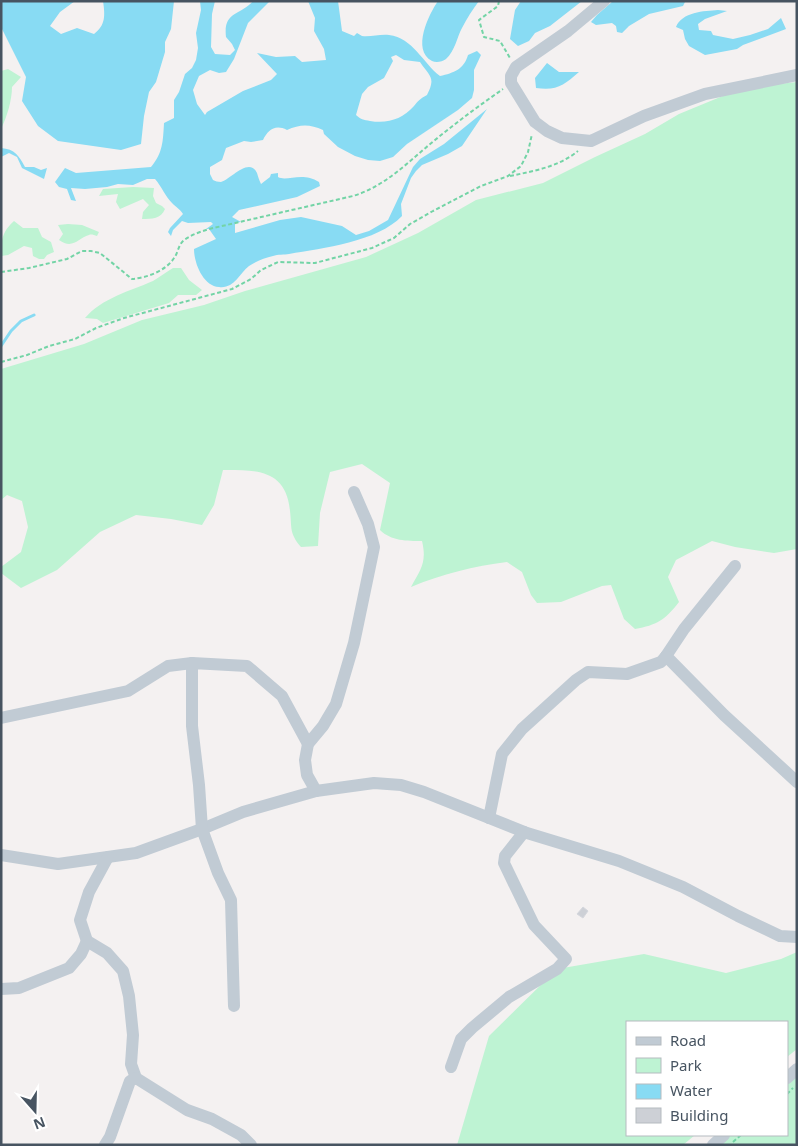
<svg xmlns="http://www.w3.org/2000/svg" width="798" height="1146" viewBox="0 0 798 1146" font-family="'Noto Sans',sans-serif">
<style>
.green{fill:#bef3d3}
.water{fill:#88dbf3;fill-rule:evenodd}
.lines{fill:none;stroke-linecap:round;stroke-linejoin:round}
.stream{stroke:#88dbf3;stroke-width:3}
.building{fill:#cdd0d6;stroke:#d5d7dd}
.path{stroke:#73d4a6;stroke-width:2;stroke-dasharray:4 2.5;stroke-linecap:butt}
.minor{stroke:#c1cbd4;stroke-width:12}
</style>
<rect width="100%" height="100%" fill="#f4f1f1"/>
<g class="green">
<path d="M8,69L21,77L12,87C12,100 7,117 1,129V71Z"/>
<path d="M797,82V549L774,553L735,547L712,541L676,560L668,577L679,602C665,620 657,625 635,629L624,619L611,585L602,586L561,602L537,603L531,595L522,572L507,562C474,566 442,574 411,587C421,569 427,562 422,541C407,541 391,541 380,530L390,483L362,464L330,472L320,513L318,546L301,547C289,533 292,528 290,511C286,469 256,470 223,470L214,505L202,525L171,519L136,515L100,532L57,570L21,588L1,573V567L21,552L28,527L22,501L7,495L1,500V369L84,344L142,320L204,305L245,291L366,257L418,233L476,200L543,183L595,157L645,134L679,114L730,93L778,84Z"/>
<path d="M133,187L154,188L153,196L156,203L162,206L165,209C161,219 152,219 142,219L143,212L149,205L143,199L120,209L116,202L118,194L99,196L103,189Z"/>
<path d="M14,221L23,228H38L42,237L51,242L54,252L47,255L44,259H39L33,256L32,248L24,246L8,255L1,256C1,240 2,232 14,221Z"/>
<path d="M68,224L82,225L99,232L97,236C94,235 91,234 89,235C78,238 73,250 59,240L63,234L58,225Z"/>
<path d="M173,268H181L189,280L202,290L196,295H178L169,303L103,323L97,319L85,318C102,298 130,291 153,281C160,277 166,272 173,268Z"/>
<polygon points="797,952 797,1049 787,1057 787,1022 627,1022 627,1135 695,1135 683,1145 457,1145 489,1036 557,969 644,954 726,973 781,959"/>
<polygon points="797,1069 797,1145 713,1145 724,1135 787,1135 787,1078"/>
</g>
<g class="water">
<path d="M1,1H75L60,12L50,26L61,34L77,28L94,34C106,25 105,15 103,1H174L171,29L165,42V52L156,82L149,92L144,116L141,144L121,150L58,141L38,126L22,101L26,77L1,27Z"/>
<path d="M200,1H215L212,14L211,47L215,54L230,55L235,50L232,44L226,37C223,11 240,16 253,1H270L248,23L234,59L226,72L219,73L210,70L199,76L193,90L197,104L205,115L207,112L243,91L271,80L277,74L257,53L276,57L295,56L302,62L326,60L324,49L314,31L315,18L308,1H338L342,31L354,36L357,33L362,36C371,37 380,34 389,35C413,38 423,63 440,76C454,73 464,69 468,55L477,51L481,55L474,70V90L472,98L458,110L407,144L393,157L380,161L368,160L355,156L338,147L324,134L323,130C310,124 300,124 287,130C275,124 268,130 263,140L251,142L244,141L226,148L222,160L210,167V174L213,180C215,181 218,182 221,182C229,181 249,156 257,173C258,176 259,180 261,184L270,177L271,174L278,173V177C287,182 302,171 319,182L320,186L297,197L239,210L232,217L241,222L235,223V233L280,220L301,217L342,226L356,235L369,231L388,220L413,167L420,159L444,144L487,109L462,146L448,154L422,165L416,171L411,178L401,204L402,216C377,242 323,248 289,254C284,255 278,254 273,256C265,258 256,261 249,266C239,274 234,289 219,287C203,286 194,263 194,249L216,239L209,229H206L213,224L211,222L188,223L182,221L173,230L171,236L168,232L170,228L183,214C180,209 176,207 172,203C165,196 162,187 155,179H147L133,185L118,184L107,187L85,189L71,188L76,201L71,200L67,189L59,187L55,182L65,168L76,173L151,167C163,153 163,141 164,123L174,118V100L179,92L185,74L192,68L196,60L198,48L196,33L201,10ZM396,55L404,60L420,62C430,77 436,77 427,95C421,98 418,101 414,106C402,119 388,124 370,121C364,120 360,119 356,115L362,94L368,87L384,78L393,61L391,57Z"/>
<path d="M438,1H479C473,9 467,18 462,28C457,37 455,51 446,59C442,62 436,63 432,61C411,50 429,14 438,1Z"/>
<polygon points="521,1 582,1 550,26 535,33 529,41 518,46 510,39 515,10"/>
<polygon points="613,1 682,1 685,2 683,6 649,14 629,26 622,33 617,32 616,26 612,23 596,25 591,22 597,15"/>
<path d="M718,10L727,11L705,19L698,24L699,30L711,31L713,35L733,39L750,35L768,29L781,18L786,29L743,45L737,49L705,55L689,46L685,39L683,30L676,27C682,12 704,11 718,10Z"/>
<path d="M547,63L559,72H579C564,85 557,91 536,88L535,78Z"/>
<path d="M1,148C15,149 19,156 25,167H34L41,170L47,168L44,179L22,168L17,157L9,153L1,157Z"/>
</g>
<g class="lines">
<polyline class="stream" points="1,346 11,331 21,321 34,315"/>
</g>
<polygon class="building" points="583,907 588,911 583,918 577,914"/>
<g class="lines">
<g class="path">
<polyline points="499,1 498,6 479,20 484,37 500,41 510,58"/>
<path d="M510,176C534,171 558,167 578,151"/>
<path d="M1,272L29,268L67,259L82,251H91L100,253L132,279C146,278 166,271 174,258C178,253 178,246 183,241C190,235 200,232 209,229L353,196C386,186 409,161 435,140C457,122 480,105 503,89"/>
<polyline points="1,362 27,355 49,346 75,339 96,328 124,318 232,289 251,279 261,270 278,262 315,263 372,248 394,238 410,224 433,211 481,186 508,176 521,166 528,152 532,134"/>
<polyline points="787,1094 793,1088"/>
<polyline points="733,1142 741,1135"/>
</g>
<g class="minor">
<polyline points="604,1 568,31 516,67 511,76 511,83 535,122 547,131 562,138 591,141 644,116 705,94 797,75"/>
<polyline points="735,566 684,629 666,656 724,715 797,782"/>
<polyline points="1,718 128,691 168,666 192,663"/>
<polyline points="316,791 307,775 305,760 308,744 323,726 336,704 354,643 374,547 368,524 354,492"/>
<polyline points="489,818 502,754 522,729 576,680 588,672 627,674 661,662 666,656"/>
<polyline points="1,855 58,864 136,853 202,829 243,812 316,791 374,783 401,785 424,792 527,833 619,861 683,887 738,916 780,936 797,937"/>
<polyline points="108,857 89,892 80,920 87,941 107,953 123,971 129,996 133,1035 131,1064 136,1078 187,1110 212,1119 241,1135 251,1145"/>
<polyline points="1,989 19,988 69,968 81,954 87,941"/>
<polyline points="234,1006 231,900 218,873 202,829 199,785 192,726 192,663 247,666 282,696 308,744"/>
<polyline points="451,1067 461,1039 472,1028 509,997 557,969 566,959 534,925 504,863 505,856 524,832"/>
<polyline points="787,1078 797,1069"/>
<polyline points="105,1145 110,1137 130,1081 136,1078"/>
<polyline points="713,1145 724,1135"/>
</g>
</g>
<rect width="798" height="1146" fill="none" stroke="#475461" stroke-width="5"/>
<rect x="626" y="1021" width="162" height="115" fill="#ffffff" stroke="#b5bbc0"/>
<rect x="636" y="1037" width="25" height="8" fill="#c1cbd4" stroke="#b5bbc0"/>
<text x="670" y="1046" font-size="15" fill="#475461">Road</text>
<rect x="636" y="1058" width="25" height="15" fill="#bef3d3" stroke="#b5bbc0"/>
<text x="670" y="1071" font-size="15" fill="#475461">Park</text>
<rect x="636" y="1084" width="25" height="15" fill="#88dbf3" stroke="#b5bbc0"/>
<text x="670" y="1096" font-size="15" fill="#475461">Water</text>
<rect x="636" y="1108" width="25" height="15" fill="#cdd0d6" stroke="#b5bbc0"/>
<text x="670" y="1121" font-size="15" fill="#475461">Building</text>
<g transform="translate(35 1111) rotate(160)" stroke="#ffffff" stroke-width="4" paint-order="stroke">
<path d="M0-4L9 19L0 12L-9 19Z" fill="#475461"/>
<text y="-8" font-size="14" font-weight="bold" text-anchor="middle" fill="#475461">N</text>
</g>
</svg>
